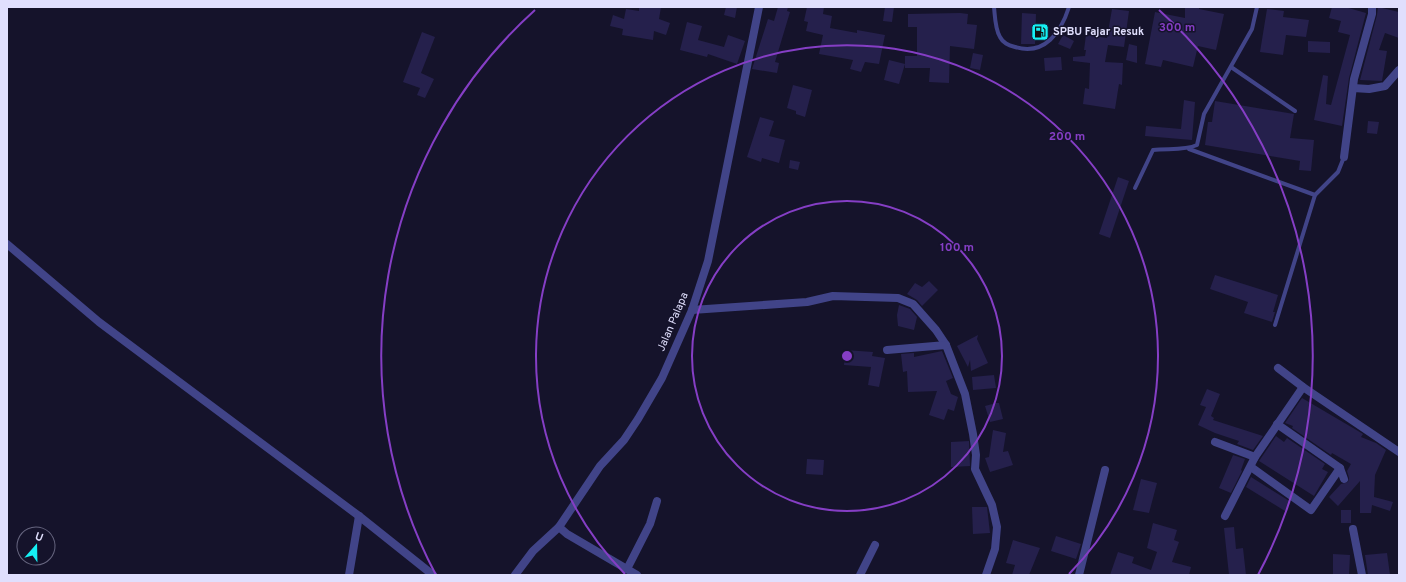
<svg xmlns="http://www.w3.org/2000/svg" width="1406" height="582" viewBox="0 0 1406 582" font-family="Overpass,sans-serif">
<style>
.building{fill:#25204c}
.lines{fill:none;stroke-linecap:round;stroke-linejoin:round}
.service{stroke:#414488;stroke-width:4}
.minor{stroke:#414488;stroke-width:8}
.ring{fill:none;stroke:#853ec5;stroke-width:2}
.labels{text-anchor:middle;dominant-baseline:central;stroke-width:3;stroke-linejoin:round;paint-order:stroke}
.poi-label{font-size:11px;font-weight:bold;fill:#e0dffd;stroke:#15132b;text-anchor:start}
.street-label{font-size:11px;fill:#e0dffd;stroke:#15132b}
.centre{fill:#853ec5;stroke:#15132b;stroke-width:2}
.ring-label{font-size:12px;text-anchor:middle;font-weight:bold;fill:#853ec5;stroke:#15132b;stroke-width:3;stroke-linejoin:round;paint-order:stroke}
</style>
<rect width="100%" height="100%" fill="#15132b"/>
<g class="building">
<polygon points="639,7 661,7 659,19 670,23 666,35 654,31 653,40 622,35 623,29 610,26 613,15 624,19 626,9 639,11"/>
<polygon points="726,7 737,7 735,18 724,15"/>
<polygon points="778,7 788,7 787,11 790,12 775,62 779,63 777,73 752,69 768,19 774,21"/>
<polygon points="807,7 824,7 823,14 832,16 830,28 857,33 857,30 885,35 879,64 865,62 861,72 850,69 853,60 819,54 823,35 806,31 808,22 804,21"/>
<polygon points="885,7 894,7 892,22 883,21"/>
<polygon points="1185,7 1199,7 1199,9 1224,14 1216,50 1198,46 1193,67 1163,60 1161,67 1145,64 1155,12 1185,18"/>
<polygon points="1332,7 1345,7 1366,13 1349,78 1342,126 1314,120 1323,75 1328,76 1326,104 1331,105 1350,35 1338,32 1341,21 1329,18"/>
<polygon points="1378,7 1399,12 1399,38 1385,33 1379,50 1387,51 1382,81 1360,80 1377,15"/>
<polygon points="1112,9 1129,11 1124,47 1108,45 1105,62 1123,63 1122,85 1119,84 1115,109 1083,104 1085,88 1089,89 1090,63 1073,61 1073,57 1085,56 1086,50 1084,50 1086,35 1107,38"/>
<polygon points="1267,9 1284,11 1283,17 1309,20 1306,37 1286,35 1283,55 1260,52"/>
<polygon points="960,13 968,14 967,24 977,25 974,49 950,46 949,83 929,82 930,68 905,68 905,56 917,56 917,27 908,27 908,14"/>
<polygon points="1022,13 1036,14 1035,44 1021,44"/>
<polygon points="687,22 702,26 698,40 724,47 728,35 745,41 737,64 708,54 707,57 680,50"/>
<polygon points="422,32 435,37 421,73 434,79 425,98 417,95 420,88 403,82"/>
<polygon points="1063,35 1074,41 1070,49 1058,44"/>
<polygon points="1308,41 1330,42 1330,53 1308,52"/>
<polygon points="1129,44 1137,46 1137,63 1126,60"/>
<polygon points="973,53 983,55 980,70 970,68"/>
<polygon points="1061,57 1062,70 1045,71 1044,58"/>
<polygon points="889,60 905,64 899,84 884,80"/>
<polygon points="793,85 812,90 805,117 796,114 796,111 787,108"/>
<polygon points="1184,100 1195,102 1192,140 1145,136 1146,126 1181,129"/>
<polygon points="1215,101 1294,114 1290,138 1314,140 1311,171 1299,170 1300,161 1205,145 1208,122 1212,122"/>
<polygon points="760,117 774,121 769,136 785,140 779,163 762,158 761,162 747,157"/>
<polygon points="1368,121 1379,122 1377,134 1367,133"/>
<polygon points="790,160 800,162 798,170 789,168"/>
<polygon points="1118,177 1129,181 1110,238 1099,234"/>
<polygon points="1215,275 1278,295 1273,312 1275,312 1272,322 1244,313 1248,302 1210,289"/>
<polygon points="929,281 938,290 922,306 917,300 907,294 915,283 922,287"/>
<polygon points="899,305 910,309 917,317 914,330 898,326 897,315"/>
<polygon points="978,335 977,339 988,363 971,371 970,360 968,367 957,346"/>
<polygon points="845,350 873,352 872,356 885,358 879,387 868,385 871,367 844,365"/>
<polygon points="942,351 953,378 946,381 951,394 958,397 954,411 948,409 944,420 929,415 937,391 908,392 907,371 903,372 901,354 914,353 914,357"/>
<polygon points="994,375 996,388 973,390 972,377"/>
<polygon points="1207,389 1220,394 1211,416 1214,418 1213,420 1263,436 1253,450 1237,444 1239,441 1215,433 1198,425 1206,407 1200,405"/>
<polygon points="1302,398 1353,428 1363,434 1361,437 1376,443 1386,450 1375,475 1374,497 1393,502 1390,511 1372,505 1371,513 1360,513 1360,481 1338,506 1329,497 1341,484 1348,482 1349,478 1347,471 1351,464 1332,453 1331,455 1292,428 1293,426 1285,423"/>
<polygon points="996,403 999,403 1003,419 990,422 985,406"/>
<polygon points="993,430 1006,433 1003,452 1008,451 1013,465 990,472 985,458 989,457"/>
<polygon points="1276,436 1284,442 1287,438 1325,464 1322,469 1328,472 1314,496 1259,461"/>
<polygon points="969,441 970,466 951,467 951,442"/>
<polygon points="1233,455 1245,459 1241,470 1242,471 1231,493 1219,488"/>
<polygon points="807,459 824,460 823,475 806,474"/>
<polygon points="1251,477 1291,502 1285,511 1246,487"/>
<polygon points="1141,479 1157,483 1149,513 1133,510"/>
<polygon points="972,507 987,507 990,533 973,534"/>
<rect x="1341" y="510" width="10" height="13"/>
<polygon points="1153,523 1177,530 1174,540 1179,542 1172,562 1191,567 1189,575 1110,575 1118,552 1134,557 1132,563 1151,570 1157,552 1147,548"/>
<polygon points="1234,527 1236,549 1243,548 1246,575 1229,575 1224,528"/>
<polygon points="1056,536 1081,544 1076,559 1051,551"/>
<polygon points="1013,540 1040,548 1029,575 1012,575 1015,565 1006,563"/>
<polygon points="1387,553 1390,575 1368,575 1365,555"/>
<polygon points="1333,554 1350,555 1349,575 1333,575"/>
</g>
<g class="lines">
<g class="service">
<path d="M994,7C995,16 995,29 1000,37C1003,43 1008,45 1015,47C1045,56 1061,32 1069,7"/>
<polyline points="1231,67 1295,111"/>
<polyline points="1189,149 1315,195"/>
<path d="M1135,188L1153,150C1167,148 1184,151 1197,145L1204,114L1252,29L1257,7"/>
<polyline points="1275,325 1315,195 1338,172 1344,157"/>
</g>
<g class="minor">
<polyline points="1353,88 1369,89 1385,86 1399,70"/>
<polyline points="1344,157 1354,79 1372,14 1372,7"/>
<polyline points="7,244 99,322 359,516 433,575"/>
<polyline points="692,310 807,302 833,296 898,298 913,304 936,330 946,345 965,394 973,434 976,455 975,469 992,505 997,527 995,549 986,575"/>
<polyline points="887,350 946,345"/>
<polyline points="1278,368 1303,387 1399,452"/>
<polyline points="1277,424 1340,468 1344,479"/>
<polyline points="1215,442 1255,457"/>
<polyline points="1251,467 1311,510 1340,468"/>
<polyline points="1225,516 1255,457 1303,387"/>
<polyline points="1353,529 1362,575"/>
<polyline points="627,569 650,524 657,501"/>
<polyline points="349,575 359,516"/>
<polyline points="515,575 533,551 559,527"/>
<polyline points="637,575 567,534 559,527 600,466 624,440 638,419 662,378 692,310 708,261 759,7"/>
<polyline points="860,575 875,545"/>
<polyline points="1079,575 1105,470"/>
</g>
</g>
<g class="ring">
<circle cx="847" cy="356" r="155"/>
<path d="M625 574A311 311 0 1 1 1069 574"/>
<path d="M436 575A466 466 0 0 1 535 10M1159 10A466 466 0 0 1 1258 575"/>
</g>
<defs>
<symbol id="fuel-square" viewBox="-11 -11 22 22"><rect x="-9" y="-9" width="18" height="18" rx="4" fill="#15f0f4" stroke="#15132b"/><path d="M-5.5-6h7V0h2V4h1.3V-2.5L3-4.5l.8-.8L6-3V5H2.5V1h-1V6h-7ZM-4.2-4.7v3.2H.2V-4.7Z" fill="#111"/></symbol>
</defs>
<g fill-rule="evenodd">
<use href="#fuel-square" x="1030" y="22" width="20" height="20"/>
</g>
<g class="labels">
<g class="poi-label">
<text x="1053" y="32">SPBU Fajar Resuk</text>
</g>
<g class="street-label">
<text transform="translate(673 322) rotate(-67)">Jalan Palapa</text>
</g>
</g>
<circle cx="847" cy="356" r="6" class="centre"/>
<g class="ring-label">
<text x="1177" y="31">300 m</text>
<text x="1067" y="140">200 m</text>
<text x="957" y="251">100 m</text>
</g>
<rect width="1406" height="582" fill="none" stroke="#e0dffd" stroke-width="16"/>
<g transform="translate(36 546) rotate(20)"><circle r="19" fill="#15132b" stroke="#66657f"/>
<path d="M0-3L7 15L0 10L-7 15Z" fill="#15f0f4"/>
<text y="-6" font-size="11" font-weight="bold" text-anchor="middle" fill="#e0dffd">U</text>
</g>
</svg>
